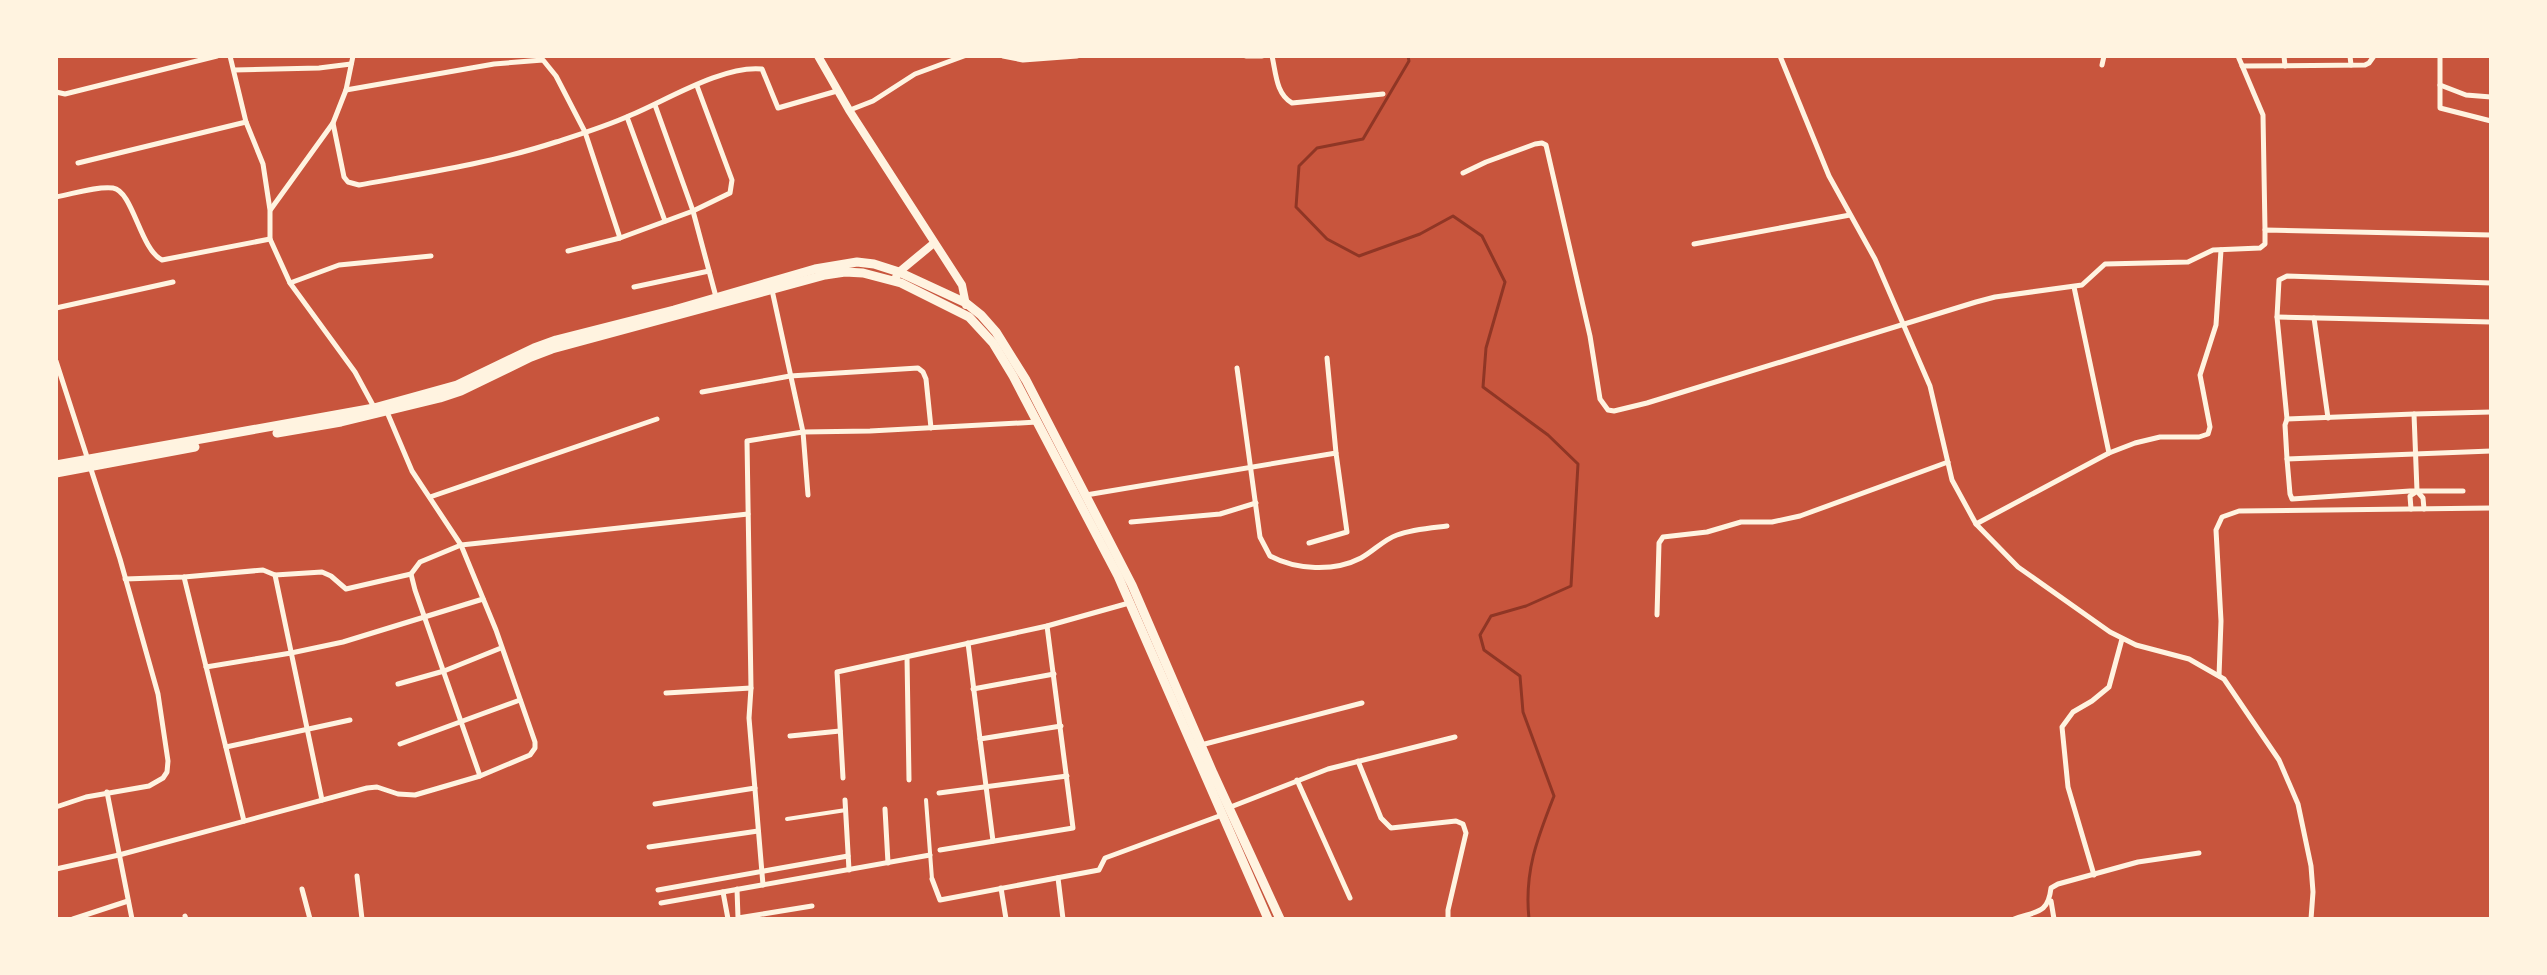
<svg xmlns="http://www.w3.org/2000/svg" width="2547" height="975" viewBox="0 0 2547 975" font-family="Merriweather,serif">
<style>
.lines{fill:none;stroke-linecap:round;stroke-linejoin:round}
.stream{stroke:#8f3625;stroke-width:3}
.pedestrian{stroke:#fff3e0;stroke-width:4}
.minor{stroke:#fff3e0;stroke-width:5}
.secondary{stroke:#fff3e0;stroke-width:8}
.trunk{stroke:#fff3e0;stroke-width:9}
</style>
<rect width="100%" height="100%" fill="#c8553d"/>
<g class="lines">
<path class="stream" d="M1408,56L1409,61L1363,139L1317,148L1299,166L1296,207L1327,239L1359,256L1420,234L1453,216L1482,236L1505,282L1486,348L1483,387L1548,435L1578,464L1571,586L1526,606L1491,616L1480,635L1484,650L1520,676L1523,712L1554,796C1537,839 1524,872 1529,919"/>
<g class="pedestrian">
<polyline points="926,800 932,879"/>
<polyline points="787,819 846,810"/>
</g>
<g class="minor">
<polyline points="230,56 246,122 263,164 270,210 270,239 290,283 355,372 375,409"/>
<polyline points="1003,56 1023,60 1077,56"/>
<polyline points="1246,56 1262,56"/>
<path d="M1272,56C1276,73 1276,94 1292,103L1383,94"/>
<polyline points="1780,56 1829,176 1875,259 1930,386 1952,480 1976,524 2018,567 2110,632 2136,645 2189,659 2224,679 2279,760 2298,804 2311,866 2313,892 2311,919"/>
<polyline points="2238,56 2263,115 2265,230"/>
<polyline points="2284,56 2285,66"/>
<polyline points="2350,56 2351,65"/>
<polyline points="2440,56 2440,108 2491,121"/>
<polyline points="2102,65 2104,56"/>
<polyline points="2242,66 2365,65 2369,63 2374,56"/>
<polyline points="234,70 319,68 351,64"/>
<polyline points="2440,85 2466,95 2491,97"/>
<polyline points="346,90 494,64 543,60 556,76 585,132 620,238"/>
<polyline points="56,92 65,94 217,56"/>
<polyline points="655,105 693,211 716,297"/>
<polyline points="850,110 873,101 915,74 964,56"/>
<polyline points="627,117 665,221"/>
<path d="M333,123L344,177L348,182L359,185C426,173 492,163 556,142C581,134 607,126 631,115C667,100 723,65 762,69L778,108L837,91"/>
<polyline points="78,163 246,122"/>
<polyline points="1463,173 1486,162 1535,144 1542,143 1546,145 1590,336 1600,399 1608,410 1614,411 1647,403 1976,302 1995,297 2082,285 2105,264 2188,262 2213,250 2260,248 2265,244 2265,230 2491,235"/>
<path d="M56,197C73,194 96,186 113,188C133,191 140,249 162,260L270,239"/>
<polyline points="271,209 333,123 346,90 353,56"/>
<polyline points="1694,244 1850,215"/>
<polyline points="568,251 620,238 693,211 730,193 732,180 697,86"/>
<polyline points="290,283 339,265 431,256"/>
<polyline points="634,287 709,271"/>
<polyline points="2074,287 2109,453"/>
<polyline points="772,290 803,432 870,431 1037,422"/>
<polyline points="56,308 173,282"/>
<polyline points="2277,317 2491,322"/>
<polyline points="2314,318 2328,418"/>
<polyline points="56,361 120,559 158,694 168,761 167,772 163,778 149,786 86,797 56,807"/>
<path d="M1237,368L1260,537L1270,556C1296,570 1334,572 1361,558C1374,551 1383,540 1397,535C1413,529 1430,528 1447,526"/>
<polyline points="702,392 790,376 918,368 923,372 926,379 931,428"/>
<polyline points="387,412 412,471 461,545 420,562 411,574 415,590 480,776"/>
<polyline points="2414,414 2287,419 2277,317 2279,280 2287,276 2491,283"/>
<polyline points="2287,419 2285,425 2287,459 2491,451"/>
<polyline points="2287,459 2290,494 2292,499 2410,491 2463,491"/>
<polyline points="1086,495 1336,453 1327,358"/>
<polyline points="430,497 657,419"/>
<polyline points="2411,509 2410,496 2416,492"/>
<polyline points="2424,509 2423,498 2417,491 2414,414 2491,412"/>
<polyline points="1131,522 1220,514 1256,503"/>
<polyline points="1976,524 2109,453 2135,443 2160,437 2199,437 2208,434 2210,427 2200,375 2216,325 2221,250"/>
<polyline points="1309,543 1347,532 1336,453"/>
<polyline points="275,575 322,572 331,576 346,589 411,574"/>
<polyline points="184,577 244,821"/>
<polyline points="125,579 184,577 263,570 275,575 322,800"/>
<polyline points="1657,615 1659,543 1663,537 1707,532 1741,522 1772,522 1800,516 1948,462"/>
<polyline points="968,643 980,739"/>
<polyline points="907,657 909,780"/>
<polyline points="206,667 291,653 343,642 483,599"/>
<polyline points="2219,676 2221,621 2216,530 2222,517 2239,511 2491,508"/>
<polyline points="398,684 444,671 501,648"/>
<polyline points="973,689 1054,674"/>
<polyline points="666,693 751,688"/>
<polyline points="790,736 840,731"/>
<polyline points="400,744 520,700"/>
<polyline points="1201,745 1362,703"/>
<polyline points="226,747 350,720"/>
<polyline points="1358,761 1381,818 1391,828 1456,821 1463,824 1466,833 1448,910 1448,919"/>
<polyline points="843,778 837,672 1047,626 1129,603"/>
<polyline points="1297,780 1350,898"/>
<polyline points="107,792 132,919"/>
<polyline points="939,793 1067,776"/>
<polyline points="845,800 849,870"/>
<polyline points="655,804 755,788"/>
<polyline points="1228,808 1328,769 1455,737"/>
<polyline points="885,809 888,863"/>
<polyline points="993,841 980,739 1061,726"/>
<polyline points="649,847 758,831"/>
<polyline points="940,850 1073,828 1047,626"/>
<polyline points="56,869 119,855 367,788 377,787 398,794 415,795 480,776 530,755 535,748 535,742 496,630 461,545 748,514"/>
<polyline points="2094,875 2068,787 2062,727 2073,712 2092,701 2109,687 2122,639"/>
<polyline points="357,876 362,919"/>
<polyline points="1058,878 1063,919"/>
<polyline points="932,879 940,900 1099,870 1105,858 1222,815"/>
<polyline points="763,885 749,718 751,688 747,441 803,432 808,495"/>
<polyline points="1001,888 1006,919"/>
<polyline points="302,889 310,919"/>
<polyline points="737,889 738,918 812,906"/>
<polyline points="658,890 848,856"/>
<polyline points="723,892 728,919"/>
<polyline points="2051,901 2054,919"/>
<polyline points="661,903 930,855"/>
<polyline points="185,916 186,919"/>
<polyline points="73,919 128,901"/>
<path d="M2014,919C2037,911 2048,914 2051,888L2058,884L2138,862L2199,853"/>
</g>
<g class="secondary">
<polyline points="818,56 849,110 962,285 966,305"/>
<polyline points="896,277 899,272 934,243"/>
</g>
<g class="trunk">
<polyline points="277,433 341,422 440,398 461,391 531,357 552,349 825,275 845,272 863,273 901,283 969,317 993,343 1013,376 1118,576 1268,919"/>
<polyline points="56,465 374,408 457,385 534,348 556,340 674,310 815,269 857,262 874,264 899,272 966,303 981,315 996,332 1026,380 1132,585 1213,773 1280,919"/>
<polyline points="56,473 195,447"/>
</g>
</g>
<rect width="2547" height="975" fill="none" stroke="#fff3e0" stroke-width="116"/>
</svg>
